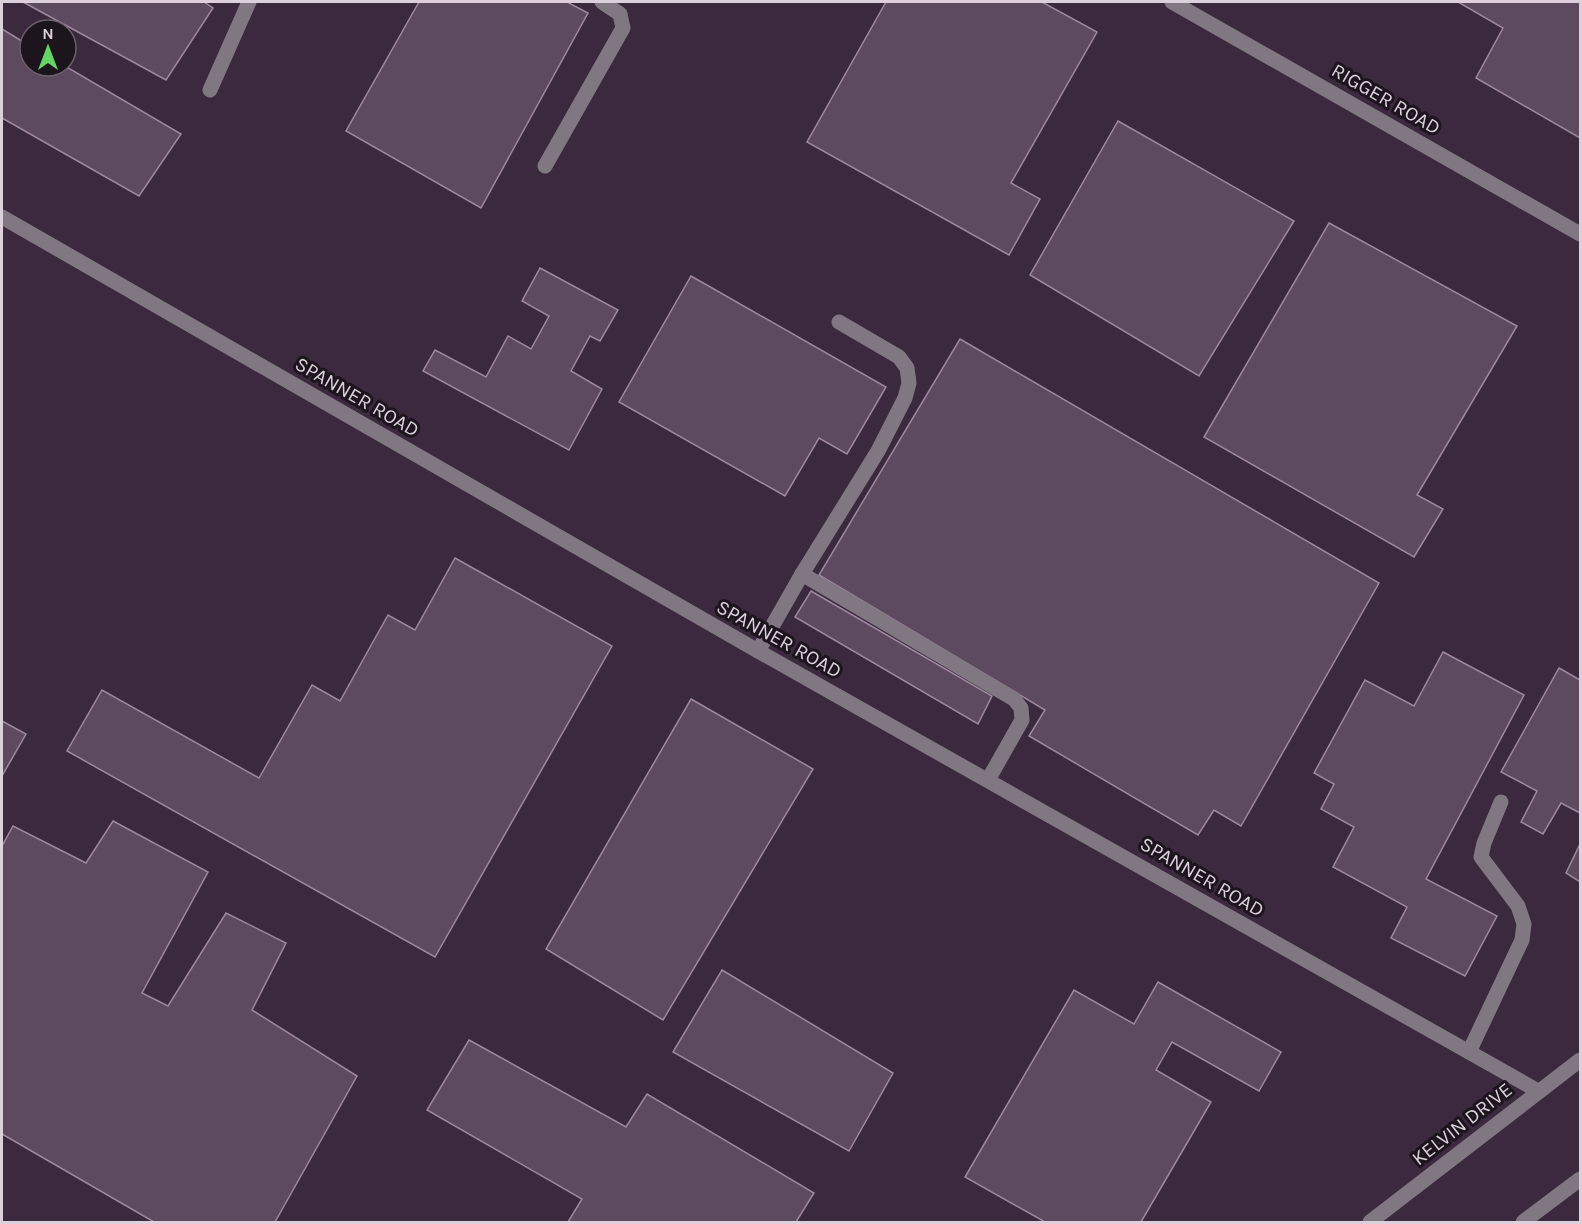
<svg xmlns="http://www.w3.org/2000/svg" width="1582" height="1224" viewBox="0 0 1582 1224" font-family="Karla,sans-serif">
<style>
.building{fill:#5d4a5f;stroke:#9e889f;stroke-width:1.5}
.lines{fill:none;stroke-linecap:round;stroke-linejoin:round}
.minor{stroke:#817782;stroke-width:15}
.labels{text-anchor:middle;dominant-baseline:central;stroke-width:6;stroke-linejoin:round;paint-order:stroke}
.street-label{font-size:20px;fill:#dcd0dd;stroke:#1d151e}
</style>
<rect width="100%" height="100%" fill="#3b293d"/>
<g class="building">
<polygon points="23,2 204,2 213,8 166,80"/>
<polygon points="419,2 567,2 588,13 481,208 346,131"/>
<polygon points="886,2 1042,2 1097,32 1011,183 1040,199 1009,255 807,142"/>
<polygon points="1458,2 1580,2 1580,138 1476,78 1503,28"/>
<polygon points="2,29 30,46 30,66 65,66 181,134 139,196 2,118"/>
<polygon points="1118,121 1294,221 1199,376 1030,275"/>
<polygon points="1329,223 1517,326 1417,495 1443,509 1414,557 1204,437"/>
<polygon points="540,268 618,310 600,341 590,336 571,371 602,389 569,450 423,371 435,350 486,377 508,336 531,349 549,316 522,301"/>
<polygon points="691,276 886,387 847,454 819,438 785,496 619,402"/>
<polygon points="960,339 1379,583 1241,826 1214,810 1198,835 1029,736 1045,710 819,575"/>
<polygon points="455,558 612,646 435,957 67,751 102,690 259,778 312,685 340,701 388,615 415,630"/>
<polygon points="811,591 992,696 978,724 795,617"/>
<polygon points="1443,652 1524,695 1426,879 1497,916 1465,976 1391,938 1407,907 1333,867 1354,827 1321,809 1334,784 1314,773 1365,680 1414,706"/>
<polygon points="1559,668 1580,680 1580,813 1561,803 1543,834 1521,822 1537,791 1501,772"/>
<polygon points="691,699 813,769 663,1020 546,949"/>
<polygon points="2,721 26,734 2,776"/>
<polygon points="113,821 208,872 142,993 168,1006 226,913 286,943 252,1010 357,1076 275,1222 154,1222 2,1134 2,846 13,826 86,863"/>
<polygon points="1580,844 1580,882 1566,873"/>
<polygon points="722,970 893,1073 849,1151 673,1052"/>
<polygon points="1158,982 1281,1052 1259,1091 1172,1042 1156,1070 1211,1102 1141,1222 1045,1222 965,1177 1074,990 1134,1024"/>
<polygon points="469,1040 626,1127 647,1094 814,1193 796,1222 568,1222 582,1199 427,1110"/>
</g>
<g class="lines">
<g class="minor">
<polyline points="1172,2 1580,234"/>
<polyline points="210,90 249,2"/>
<polyline points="545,166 623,28 620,14 602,2"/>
<polyline points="2,217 758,651 1538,1091"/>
<polyline points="802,574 1014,699 1021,708 1022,720 988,780"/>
<polyline points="758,651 802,574 878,451 905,398 909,383 907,368 899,357 839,322"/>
<polyline points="1469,1052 1522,940 1524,924 1518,906 1481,857 1484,843 1501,802"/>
<polyline points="1370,1222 1580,1060"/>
<polyline points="1523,1222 1580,1179"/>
</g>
</g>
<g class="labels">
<g class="street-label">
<text transform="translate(1386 99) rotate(30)">RIGGER ROAD</text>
<text transform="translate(357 397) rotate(30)">SPANNER ROAD</text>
<text transform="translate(779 639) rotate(29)">SPANNER ROAD</text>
<text transform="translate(1202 877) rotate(30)">SPANNER ROAD</text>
<text transform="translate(1462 1124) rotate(-38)">KELVIN DRIVE</text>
</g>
</g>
<rect width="1582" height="1224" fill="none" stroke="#dcd0dd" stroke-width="6"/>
<g transform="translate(48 48)"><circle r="28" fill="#1d151e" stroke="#69606a" stroke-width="1.5"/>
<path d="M0-4.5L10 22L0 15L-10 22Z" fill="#65d467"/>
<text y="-9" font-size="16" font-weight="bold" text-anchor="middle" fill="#dcd0dd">N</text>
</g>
</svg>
